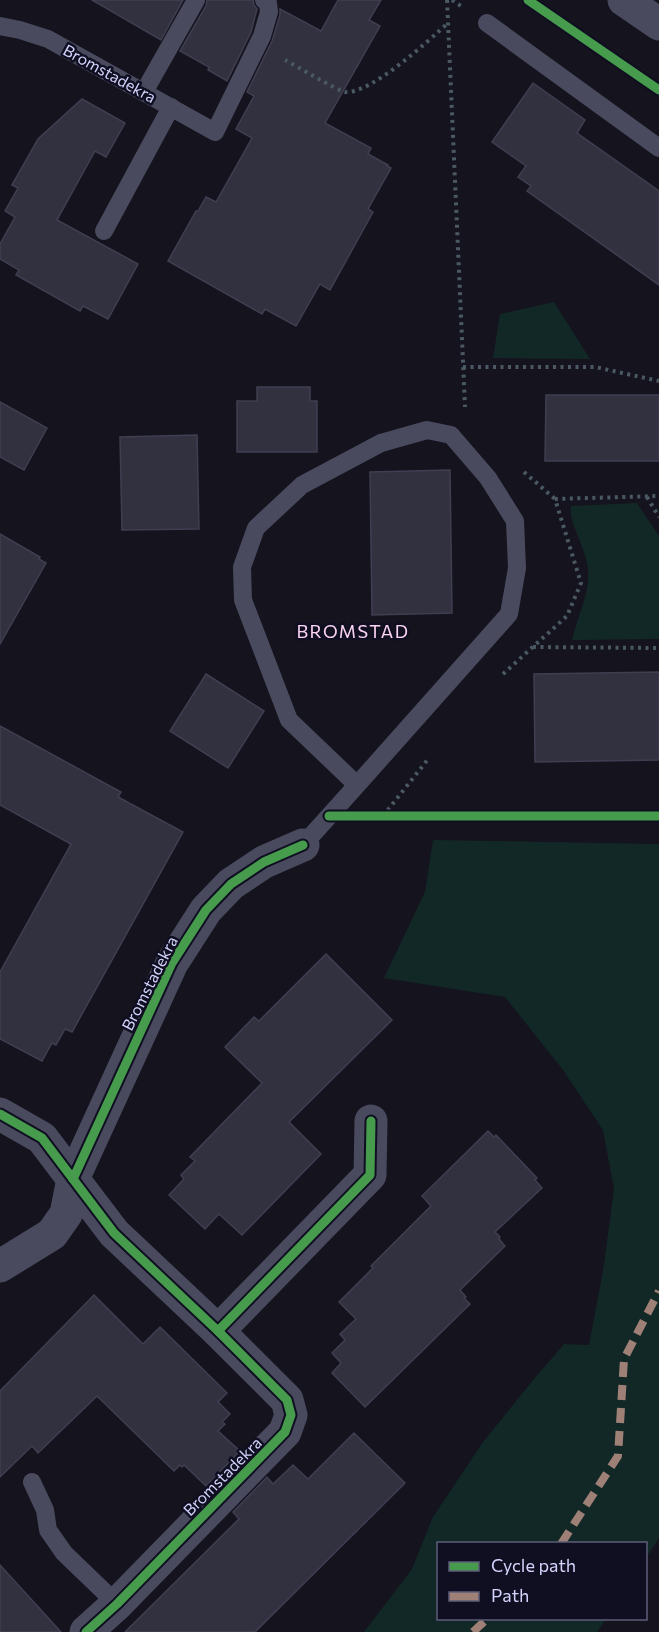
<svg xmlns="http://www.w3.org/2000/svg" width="659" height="1632" viewBox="0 0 659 1632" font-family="Commissioner,sans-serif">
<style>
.green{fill:#122827}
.building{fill:#323140;stroke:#403e51;stroke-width:1.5}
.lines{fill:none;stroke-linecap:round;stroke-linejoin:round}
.path{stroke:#4a5963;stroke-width:4;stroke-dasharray:3 4.5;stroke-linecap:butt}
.service{stroke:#494a5e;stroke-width:18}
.minor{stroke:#494a5e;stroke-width:33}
.tertiary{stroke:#494a5e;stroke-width:33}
.quiet{stroke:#9e8076;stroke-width:8;stroke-dasharray:15 8;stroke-linecap:butt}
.cycleway-casing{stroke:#100f22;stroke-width:13}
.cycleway{stroke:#469c4c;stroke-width:9}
.labels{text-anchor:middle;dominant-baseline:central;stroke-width:5;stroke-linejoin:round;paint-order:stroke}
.street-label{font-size:16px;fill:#d3d3fc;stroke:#100f22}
.neighbourhood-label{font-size:18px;letter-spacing:1.5px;fill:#fcd4f2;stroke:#100f22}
</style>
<rect width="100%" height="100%" fill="#14131e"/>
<g class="green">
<polygon points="554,302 590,359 493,358 500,314"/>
<path d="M637,503L659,536V639L572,640C577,617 590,594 588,570C587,550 568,522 571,506Z"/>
<polygon points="433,840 659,844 659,1538 646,1558 646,1544 438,1544 438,1618 606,1619 597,1632 364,1632 412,1569 433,1517 483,1442 534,1379 564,1344 589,1345 603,1271 614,1189 603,1130 563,1070 505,997 384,978 425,892"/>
</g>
<g class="building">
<polygon points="92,0 183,0 161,40"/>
<polygon points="207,0 253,0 254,5 257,9 251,32 227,81 208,70 209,67 180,51 206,6"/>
<polygon points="338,0 381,0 369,20 380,26 325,123 371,148 368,154 388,165 387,166 391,168 368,209 373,212 330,290 320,284 296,326 265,309 262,314 168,261 196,211 198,211 206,197 216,202 252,138 236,129 254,96 247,92 272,41 280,15 280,9 321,31"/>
<polygon points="533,83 585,120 577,133 659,191 659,285 527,191 531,186 518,177 526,166 492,142"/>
<polygon points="82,99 125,123 106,157 95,151 57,220 138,264 108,319 83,306 80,311 16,275 19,270 0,259 0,244 15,217 5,211 18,188 12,185 38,139"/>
<polygon points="257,387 310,387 310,401 317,401 317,452 237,452 237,401 257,401"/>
<polygon points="546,395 659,395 659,461 545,461"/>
<polygon points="0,402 47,428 24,470 0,457"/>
<polygon points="197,435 199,529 122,530 120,437"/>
<polygon points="450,470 452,613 372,615 370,472"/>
<polygon points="0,534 40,557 39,559 46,563 0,644"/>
<polygon points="659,672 659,760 535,762 534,674"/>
<polygon points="206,674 264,711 228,768 170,731"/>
<polygon points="0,726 121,792 118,797 183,832 72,1032 65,1029 56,1045 52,1043 42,1061 0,1039 0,972 71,844 0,805"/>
<polygon points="326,954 392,1020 289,1122 321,1154 242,1235 219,1214 205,1229 169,1195 184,1179 181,1175 195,1161 190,1157 262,1083 225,1047 254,1017 259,1021"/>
<polygon points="488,1131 494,1137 496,1135 537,1178 535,1180 542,1188 495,1232 500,1237 499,1239 505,1246 460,1290 466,1297 464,1298 470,1304 365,1407 332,1373 341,1363 332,1353 345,1340 340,1334 356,1319 339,1302 373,1268 371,1266 431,1206 422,1196"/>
<polygon points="94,1295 143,1344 160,1327 227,1393 218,1402 230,1414 222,1422 225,1424 218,1431 240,1451 206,1486 184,1465 182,1467 180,1465 174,1471 97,1396 38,1453 32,1446 0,1477 0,1391"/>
<polygon points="354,1433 405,1483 255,1632 125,1632 239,1519 233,1512 267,1477 273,1484 293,1465 308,1479"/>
<polygon points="0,1565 61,1632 0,1632"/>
</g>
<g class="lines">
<g class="path">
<polyline points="447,0 465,407"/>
<polyline points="452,0 461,6"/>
<path d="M285,60C295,65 338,91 345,92C371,94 428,41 447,24"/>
<polyline points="463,367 595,367 659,381"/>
<polyline points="524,472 555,499"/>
<polyline points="647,497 659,517"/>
<polyline points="533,647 659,648"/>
<polyline points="503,674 567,616 581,583 555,499 659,496"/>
<polyline points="383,816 429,758"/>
</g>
<g class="service">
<polyline points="487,23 659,148"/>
<polyline points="0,26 20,30 48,39 215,132 262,36 269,12 268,3 264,0"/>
<polyline points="144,92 196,0"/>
<polyline points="104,231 171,107"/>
<polyline points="303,845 357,785 509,614 517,568 515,521 488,478 451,435 427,430 381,443 302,485 256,528 242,567 243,600 289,720 357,785"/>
<polyline points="32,1482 45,1510 48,1530 64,1553 117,1604"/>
</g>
<g class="minor">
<polyline points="0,1114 42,1138 73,1179 172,963 206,910 231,884 264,862 303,845"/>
<polyline points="73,1179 114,1233 218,1331 287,1400 291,1415 285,1432 117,1604 86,1632"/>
<polyline points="0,1266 52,1234 66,1214 73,1179"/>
<polyline points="218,1331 370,1175 371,1121"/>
</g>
<polyline class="tertiary" points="624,0 659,24"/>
<g class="quiet">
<polyline points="561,1544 618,1456 624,1359 659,1291"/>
<polyline points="473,1632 488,1618"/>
</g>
<defs>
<g id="cycleway">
<polyline points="528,0 659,90"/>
<polyline points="329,816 659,816"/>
<polyline points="0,1114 42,1138 73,1179 172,963 206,910 231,884 264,862 303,845"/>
<polyline points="73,1179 114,1233 218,1331 287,1400 291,1415 285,1432 117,1604 86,1632"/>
<polyline points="218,1331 370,1175 371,1121"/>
</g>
</defs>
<use href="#cycleway" class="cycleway-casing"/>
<use href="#cycleway" class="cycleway"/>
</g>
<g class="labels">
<g class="street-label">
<text transform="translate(110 73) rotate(29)">Bromstadekra</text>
<text transform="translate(149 983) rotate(-63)">Bromstadekra</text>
<text transform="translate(222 1476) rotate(-45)">Bromstadekra</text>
</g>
<g class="neighbourhood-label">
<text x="353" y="631">BROMSTAD</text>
</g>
</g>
<rect x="437" y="1542" width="210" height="78" fill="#100f22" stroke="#5e5d79" stroke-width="1.5"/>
<rect x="449" y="1562" width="30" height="9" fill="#469c4c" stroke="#5e5d79" stroke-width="1.5"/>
<text x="491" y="1572" font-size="18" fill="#d3d3fc">Cycle path</text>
<rect x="449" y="1592" width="30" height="9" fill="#9e8076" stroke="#5e5d79" stroke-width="1.5"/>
<text x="491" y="1602" font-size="18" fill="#d3d3fc">Path</text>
</svg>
